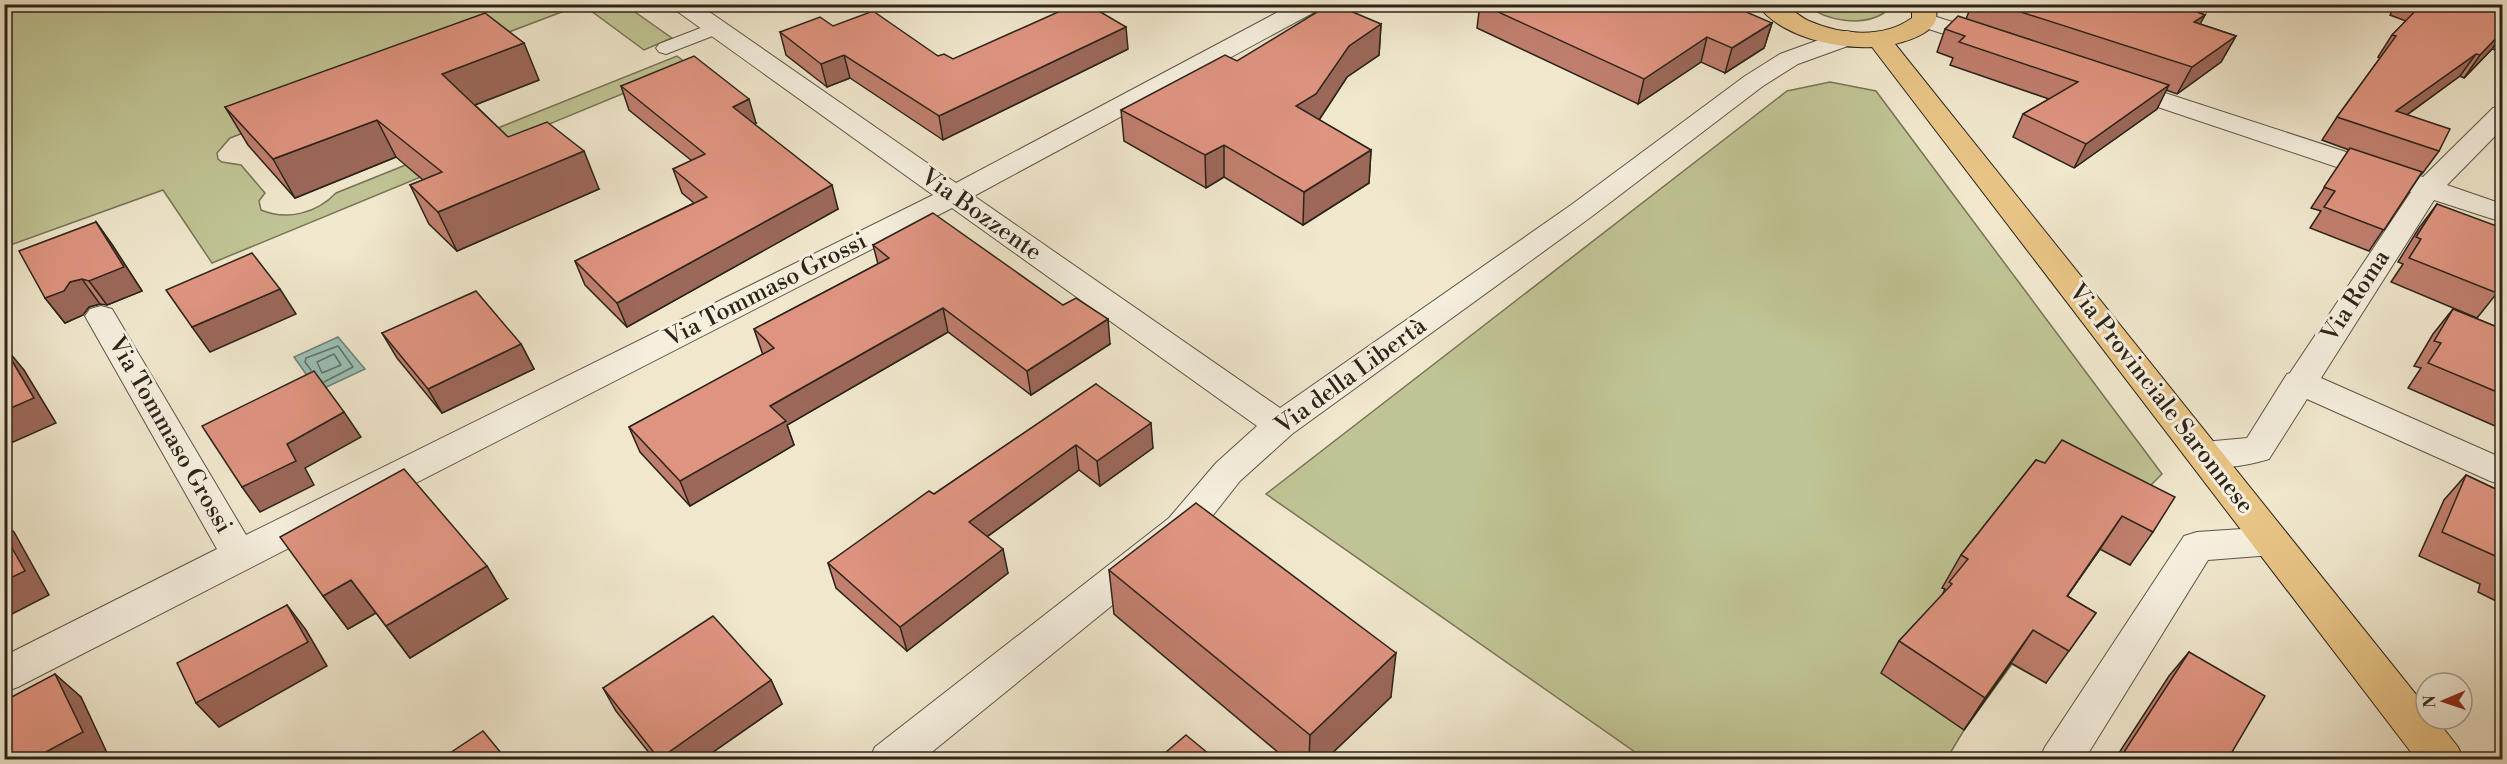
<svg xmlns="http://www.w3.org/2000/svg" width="2507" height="764" viewBox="0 0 2507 764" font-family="'Libre Bodoni',serif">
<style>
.green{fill:#c0c494;stroke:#767457;stroke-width:1.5}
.water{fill:#9ac0b6;stroke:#6e8278;stroke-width:1.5}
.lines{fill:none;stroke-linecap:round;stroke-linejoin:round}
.shore{stroke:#637268;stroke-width:1.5}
.service-casing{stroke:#5d5547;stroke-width:2}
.minor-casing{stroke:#5d5547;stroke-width:2}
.primary-casing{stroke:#2c241a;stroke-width:2}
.service{fill:#f5efde;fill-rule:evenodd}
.minor{fill:#f5efde;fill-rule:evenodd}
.primary{fill:#e8c486;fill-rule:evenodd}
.wall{fill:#c07f6e;stroke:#2c241a;stroke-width:1.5}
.shaded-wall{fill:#9c685a;stroke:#2c241a;stroke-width:1.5}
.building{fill:#df9480;stroke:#2c241a;stroke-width:1.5}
.labels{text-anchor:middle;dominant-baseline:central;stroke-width:6;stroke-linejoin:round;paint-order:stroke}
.street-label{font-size:24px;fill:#2c241a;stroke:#f5efde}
</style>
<rect width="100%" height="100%" fill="#f0e7cd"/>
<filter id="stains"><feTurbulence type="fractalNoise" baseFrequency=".00333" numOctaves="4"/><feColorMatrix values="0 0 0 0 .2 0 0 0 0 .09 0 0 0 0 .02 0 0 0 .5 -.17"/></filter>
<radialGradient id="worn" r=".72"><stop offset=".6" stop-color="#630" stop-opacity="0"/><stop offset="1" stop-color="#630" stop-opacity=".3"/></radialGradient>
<g class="green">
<path d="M4,5H580L230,138L217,153L218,159L222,162L241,165L265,193L259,201L261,210C287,221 317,213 336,193L677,56L690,66L212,263L163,190L5,247Z"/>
<polygon points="583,5 625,5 672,38 644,50"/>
<path d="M1806,5H1888L1884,13C1862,27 1826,21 1806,5Z"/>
<polygon points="1830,82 1876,91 2162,474 2122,514 2152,530 2130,565 2100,549 2045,628 2046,683 2012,664 1964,730 1946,760 1645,759 1266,494 1787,91"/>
</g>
<polygon class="water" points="338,337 365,369 318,391 294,357"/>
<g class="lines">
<g class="shore">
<polygon points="334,354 341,365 322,373 317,362"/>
<polyline points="311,370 305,362 306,358 338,346 353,367 324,382"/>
</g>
<defs>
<polygon id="service" points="716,22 723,24 726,28 723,32 666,54 659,52 656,48 659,44"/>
<g id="minor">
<polygon points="671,4 698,4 956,183 1293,4 1323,4 1320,9 974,196 1280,408 1571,205 1745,76 1780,54 1838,33 1847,31 1856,33 1859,38 1856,43 1798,64 1763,86 1591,217 1292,434 1240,481 1195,538 922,760 869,760 875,747 1169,518 1216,463 1257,426 952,208 18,687 4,692 4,656 217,549 85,316 90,309 101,306 112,309 246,535 933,195 674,9"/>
<polygon points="1924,13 2000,37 2003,42 2000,47 1991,49 1916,25 1912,20 1916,15"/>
<path d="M2119,78L2423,177L2493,108L2502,106V129L2447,185L2502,204V222L2434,200L2321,378L2502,458V485L2490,481L2307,399L2269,459C2246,466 2215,471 2192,464L2187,455L2192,446L2204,442L2247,438L2287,374L2290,373L2411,192L2110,91L2106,86L2110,81Z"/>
<polygon points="2272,527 2285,531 2290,541 2285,551 2272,555 2208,560 2084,760 2039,760 2045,747 2184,536 2197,532"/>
</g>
<path id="primary" d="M1757,4C1764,4 1773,3 1780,4C1789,6 1800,17 1809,21C1841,35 1883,39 1912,18V4H1936C1936,9 1937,15 1936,19C1932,34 1907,41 1895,44L2426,707V719H2436L2458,747L2464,760H2417L1872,47C1835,49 1779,36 1757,4Z"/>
</defs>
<use href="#service" class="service-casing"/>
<use href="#minor" class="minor-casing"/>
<use href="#primary" class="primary-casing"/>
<use href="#service" class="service"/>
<use href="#minor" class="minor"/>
<use href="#primary" class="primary"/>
</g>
<g class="wall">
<polygon points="1480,4 1772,23 1764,48 1725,73 1701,62 1638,104 1477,28"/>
<polygon points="1972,4 2176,4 2205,15 2200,24 2236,36 2221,62 2177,94 2166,90 2157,109 2074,168 2013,137 2023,114 2049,99 1950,65 1953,58 1937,52 1945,29 1966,19"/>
<polygon points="2396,4 2502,4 2502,47 2499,51 2492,49 2464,78 2460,76 2407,115 2439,151 2422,174 2421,174 2369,251 2310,228 2321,211 2311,208 2349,150 2322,140 2337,117 2380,58 2378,57 2392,35 2406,21 2390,15"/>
<polygon points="1381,24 1379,55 1347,77 1319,120 1371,150 1369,183 1303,225 1224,177 1206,188 1124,141 1121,110 1237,61"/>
<polygon points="833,26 938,56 953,59 1128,49 943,140 850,78 827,87 786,55 780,32"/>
<polygon points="539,80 475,105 508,137 599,189 457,251 429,224 410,185 423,180 396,157 295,198 248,145 225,107"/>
<polygon points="621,86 756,123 754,124 838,209 627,327 585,285 575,261 694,203 682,193 673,169 692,161 629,110"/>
<polygon points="2437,204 2497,293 2477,318 2391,282 2403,264 2398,262 2419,228"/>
<polygon points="96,222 113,246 142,291 107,305 100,304 89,307 83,315 65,323 45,298"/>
<polygon points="873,245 1110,344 1031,395 948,332 787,425 794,445 690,506 640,452 629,427 763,355 754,329 878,264"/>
<polygon points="2453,309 2502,329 2502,429 2408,388 2421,368 2414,366 2433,334"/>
<polygon points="382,333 521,344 534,369 442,413 397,358"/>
<polygon points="1096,384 1153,448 1100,486 1079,470 987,537 1008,573 907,651 836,588 828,563 934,494"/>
<polygon points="2036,460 2153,532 2130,565 2100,549 2067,596 2096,613 2046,683 2011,663 1964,730 1881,673 1899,641 1942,595 1945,589 1942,588 1961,555"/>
<polygon points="2466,475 2502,492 2502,604 2478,592 2480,584 2419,556 2444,500"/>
<polygon points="1109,570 1391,697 1326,759 1286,759 1114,614"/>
<polygon points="323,596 507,599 410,658 376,613 348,629"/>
<polygon points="2189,652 2228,759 2115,759 2169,676"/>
<polygon points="771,680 782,704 703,759 654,759 616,711 603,688"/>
</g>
<g class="shaded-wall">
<polygon points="2205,15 2191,41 2194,22"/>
<polygon points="1772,23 1764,48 1725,73 1732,48"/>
<polygon points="1381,24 1379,55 1347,77 1315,126 1296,106 1349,46"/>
<polygon points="1126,27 1128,49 943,140 939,116"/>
<polygon points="2502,32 2502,34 2492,49 2464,78 2480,55"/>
<polygon points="2236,36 2221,62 2177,94 2192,67"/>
<polygon points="1707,37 1701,62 1638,104 1644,79"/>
<polygon points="524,43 539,80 459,111 442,74"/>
<polygon points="2476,54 2460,76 2383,132 2396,111"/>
<polygon points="844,55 850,78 827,87 821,64"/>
<polygon points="2169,85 2157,109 2074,168 2086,144"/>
<polygon points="749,99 756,123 740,130 733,107"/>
<polygon points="377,120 396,157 295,198 273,159"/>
<polygon points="1224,145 1224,177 1206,188 1205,155"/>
<polygon points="1371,150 1369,183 1303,225 1304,192"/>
<polygon points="584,151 599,189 457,251 438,212"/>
<polygon points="832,185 838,209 627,327 617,303"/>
<polygon points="96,222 113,246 142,291 107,305 89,281"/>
<polygon points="82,279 100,304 89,307 83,315 65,323 45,298 70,282"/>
<polygon points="280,289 296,314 210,352 192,327"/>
<polygon points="943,308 948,332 787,425 794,445 690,506 680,481 770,406"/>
<polygon points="1108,319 1110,344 1031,395 1027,371"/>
<polygon points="521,344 534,369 442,413 428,389"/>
<polygon points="4,346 24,370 56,423 4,446"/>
<polygon points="344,412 361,437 305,468 314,485 260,512 242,487 287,444"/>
<polygon points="1151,423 1153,448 1100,486 1097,461"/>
<polygon points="1076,445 1079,470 974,546 969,522"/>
<polygon points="2122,516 2100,549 2045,628"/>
<polygon points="4,523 14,532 49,595 8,616 11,623 4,626"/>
<polygon points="1003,549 1008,573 907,651 900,627"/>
<polygon points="487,566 507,599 410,658 386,626"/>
<polygon points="351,580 376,613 348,629 323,596"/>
<polygon points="287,605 306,630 327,666 219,727 196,703"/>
<polygon points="2033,630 2011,663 1964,730 1985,698"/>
<polygon points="1396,653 1391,697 1326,759 1309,759 1310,735"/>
<polygon points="55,674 81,697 108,755 101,759 33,759"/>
<polygon points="771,680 782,704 703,759 659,759"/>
</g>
<g class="building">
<polygon points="1076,4 1087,4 1126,27 939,116 844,55 821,64 780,32 820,17 833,26 873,11 938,56 944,54 953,59"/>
<polygon points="1330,4 1334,4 1381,24 1349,46 1316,94 1296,106 1371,150 1304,192 1224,145 1205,155 1121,110 1225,55 1237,61"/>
<polygon points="1481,4 1728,4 1772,23 1732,48 1707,37 1644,79"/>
<polygon points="1996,4 2176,4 2205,15 2194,22 2236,36 2192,67"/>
<polygon points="2422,4 2502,4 2502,32 2480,55 2476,54 2396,111 2450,129 2439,151 2337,117 2396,36 2392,35"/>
<polygon points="485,13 524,43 442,74 508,137 547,122 584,151 438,212 410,185 442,172 377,120 273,159 225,107"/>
<polygon points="1958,16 2169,85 2086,144 2023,114 2078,82 1959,42 1965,36 1945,29"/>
<polygon points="694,56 749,99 733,107 832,185 617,303 575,261 707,197 673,169 705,154 621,86"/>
<polygon points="2350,148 2422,172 2384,230 2324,207 2335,191 2324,187"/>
<polygon points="2437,204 2502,228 2502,284 2497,293 2409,258 2421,239 2416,237"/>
<polygon points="933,213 1063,305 1076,298 1108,319 1027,371 943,308 770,406 786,421 680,481 629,427 774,348 754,329 889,258 873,245"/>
<polygon points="96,222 124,267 89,281 82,279 70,282 64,291 45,298 19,251"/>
<polygon points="252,253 280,289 192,327 166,290"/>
<polygon points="476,291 521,344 428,389 382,333"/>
<polygon points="2453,309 2502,329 2502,394 2428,363 2441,343 2434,341"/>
<polygon points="4,347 34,398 4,411"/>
<polygon points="314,371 344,412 287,444 296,461 242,487 202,426"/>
<polygon points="1096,384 1151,423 1097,461 1076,445 969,522 1003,549 900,627 828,563 929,491 934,494"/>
<polygon points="2062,440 2175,497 2153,532 2122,516 2067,596 2096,613 2069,651 2033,630 1985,698 1899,641 1952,584 1949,582 1968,559 1961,555 2036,460 2045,463"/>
<polygon points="404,469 487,566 386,626 351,580 323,596 280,537"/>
<polygon points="2466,475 2502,492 2502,559 2442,532"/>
<polygon points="1196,503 1396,653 1310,735 1109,570"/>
<polygon points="4,534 25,571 4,581"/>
<polygon points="287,605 308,642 196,703 177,663"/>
<polygon points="713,616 771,680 659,759 603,688"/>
<polygon points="2189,652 2265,696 2228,759 2136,759 2124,752"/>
<polygon points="55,674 83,732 33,759 4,759 4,701"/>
<polygon points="483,731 506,759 441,759"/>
<polygon points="1186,735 1215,759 1158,759"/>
</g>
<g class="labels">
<g class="street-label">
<text transform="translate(981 215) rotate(35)">Via Bozzente</text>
<text transform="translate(766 290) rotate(-27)">Via Tommaso Grossi</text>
<text transform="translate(2356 296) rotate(-57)">Via Roma</text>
<text transform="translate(1351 376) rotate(-36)">Via della Libertà</text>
<text transform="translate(2161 399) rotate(52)">Via Provinciale Saronnese</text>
<text transform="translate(170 435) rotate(60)">Via Tommaso Grossi</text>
</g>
</g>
<rect width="2507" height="764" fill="none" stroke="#f0e7cd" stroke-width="24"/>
<rect x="6" y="6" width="2495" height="752" fill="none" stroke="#2c241a" stroke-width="3"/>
<rect x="12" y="12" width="2483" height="740" fill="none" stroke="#2c241a" stroke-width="1.5"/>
<g transform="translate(2444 701) rotate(268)"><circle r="28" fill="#f5efde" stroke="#a59e90" stroke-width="1.5"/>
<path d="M0-4.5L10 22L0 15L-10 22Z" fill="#8f2418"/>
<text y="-9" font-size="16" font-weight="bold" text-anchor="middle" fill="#2c241a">N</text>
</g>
<rect width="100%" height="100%" filter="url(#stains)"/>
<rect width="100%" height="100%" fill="url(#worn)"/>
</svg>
